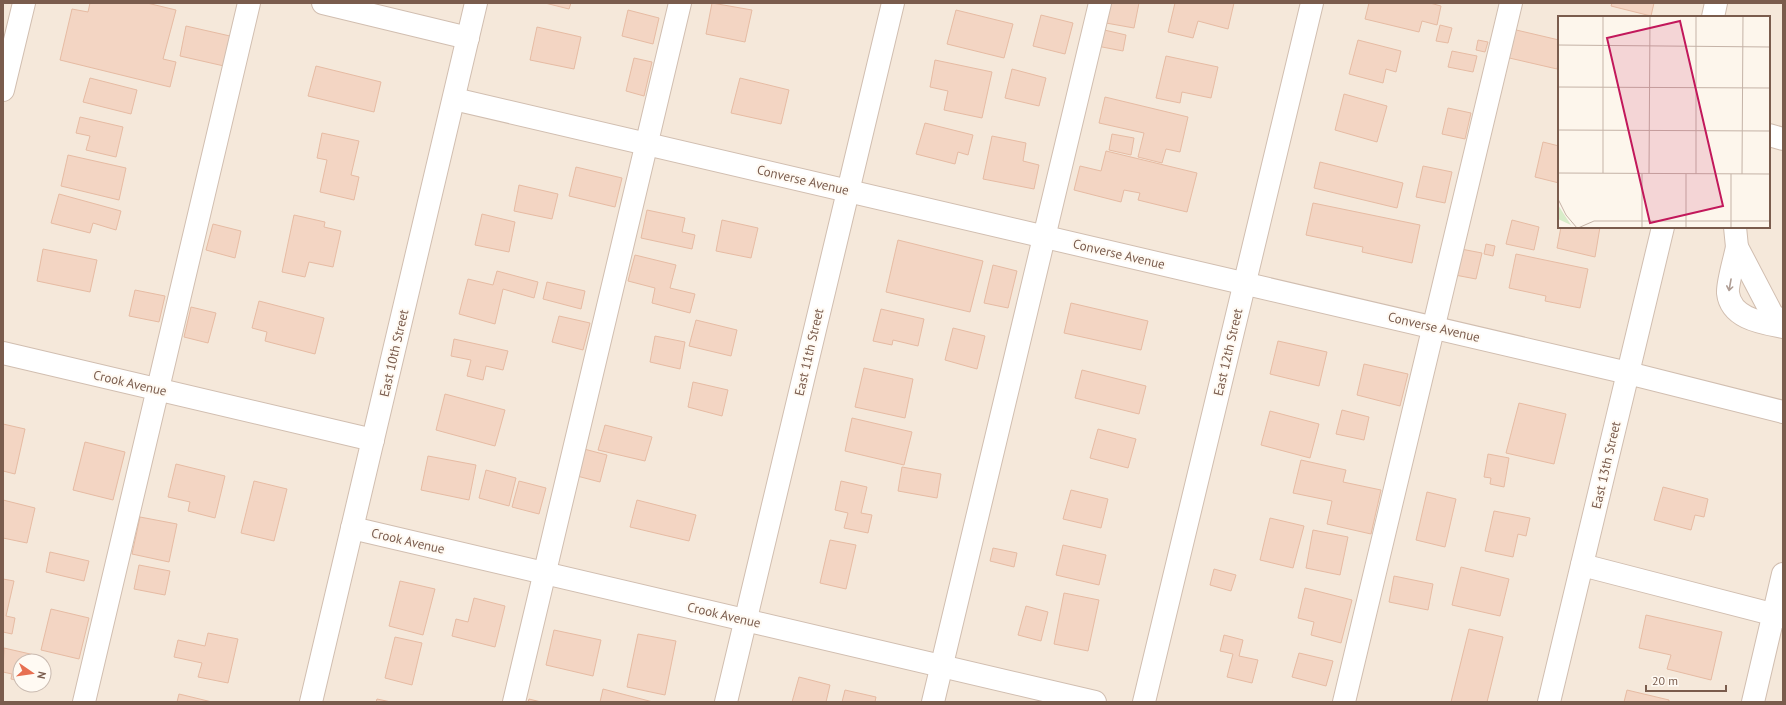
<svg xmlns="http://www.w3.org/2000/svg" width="1786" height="705" viewBox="0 0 1786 705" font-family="'PT Sans',sans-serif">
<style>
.residential{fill:#f5e8da;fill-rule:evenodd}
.building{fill:#f3d5c3;stroke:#e6bba3}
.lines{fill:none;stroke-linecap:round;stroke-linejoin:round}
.minor-casing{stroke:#d1beb0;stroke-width:24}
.minor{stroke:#fff;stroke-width:22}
.oneway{stroke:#af9d94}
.labels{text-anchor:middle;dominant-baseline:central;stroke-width:4;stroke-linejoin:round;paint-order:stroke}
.street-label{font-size:13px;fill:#7a5c4d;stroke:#fffaf3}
.inset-road{fill:none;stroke:#c5b3a7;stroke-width:1}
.view{fill:#c2185b;fill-opacity:0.15;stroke:#c2185b;stroke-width:2}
.inset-edge{fill:none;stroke:#7a5c4d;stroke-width:2}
</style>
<rect width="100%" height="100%" fill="#fdf6ec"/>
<path class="residential" d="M3,3H1783V702H3ZM1559,17H1769V227H1559ZM20,661H44V685H20Z"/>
<g class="building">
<polygon points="90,3 147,3 176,10 163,59 176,62 170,87 60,60 72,9 88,12"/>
<polygon points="545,3 571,3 569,9"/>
<polygon points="712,3 752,10 745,42 706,34"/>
<polygon points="1110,3 1139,3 1134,28 1106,23"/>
<polygon points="1175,3 1234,3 1228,29 1198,21 1193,38 1168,32"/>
<polygon points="1369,3 1430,3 1441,6 1437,25 1422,21 1419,32 1365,19"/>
<polygon points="1612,3 1654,3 1651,16 1611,6"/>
<polygon points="628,10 659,18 653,44 622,36"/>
<polygon points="956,10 1013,24 1004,58 947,44"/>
<polygon points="1041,15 1073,23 1065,54 1033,46"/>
<polygon points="1440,25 1452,28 1448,43 1436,41"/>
<polygon points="186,26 230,36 224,66 180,56"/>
<polygon points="537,27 581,37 574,69 530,60"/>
<polygon points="1100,29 1126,35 1123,51 1097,46"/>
<polygon points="1512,29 1559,40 1559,60 1557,69 1505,57"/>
<polygon points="1358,40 1401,51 1396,72 1386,69 1383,83 1349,74"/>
<polygon points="1478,40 1488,42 1485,52 1476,50"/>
<polygon points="1452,51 1477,56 1473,72 1448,67"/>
<polygon points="1166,56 1218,67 1211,98 1182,92 1180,103 1156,98"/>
<polygon points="634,58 652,62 644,96 626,91"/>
<polygon points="935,60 992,72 982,118 944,110 948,91 930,87"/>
<polygon points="316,66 381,82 374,112 308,96"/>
<polygon points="1012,69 1046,78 1039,106 1005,98"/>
<polygon points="90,78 137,90 131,114 83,102"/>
<polygon points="740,78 789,90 781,124 731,113"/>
<polygon points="1344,94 1387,106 1377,142 1335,130"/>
<polygon points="1105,97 1188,117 1180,152 1166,149 1162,163 1138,157 1144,133 1099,123"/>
<polygon points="1448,108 1471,113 1465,139 1442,134"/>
<polygon points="80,117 123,127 116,157 86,150 90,136 76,133"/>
<polygon points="925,123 973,135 968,155 958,152 955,164 916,154"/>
<polygon points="322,133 359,141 351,175 359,177 354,200 320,192 327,160 317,158"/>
<polygon points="1112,134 1134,138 1131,155 1109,150"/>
<polygon points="992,136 1026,143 1023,161 1039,165 1034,189 983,179"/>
<polygon points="1543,142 1559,146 1559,183 1535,177"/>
<polygon points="1106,151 1197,173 1187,212 1138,200 1140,193 1124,190 1121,202 1074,190 1080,166 1101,171"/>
<polygon points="68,155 126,168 119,200 61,186"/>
<polygon points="1320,162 1403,183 1397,208 1314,188"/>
<polygon points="1423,166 1452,172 1445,203 1416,197"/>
<polygon points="576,167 622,178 615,207 569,196"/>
<polygon points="519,185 558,194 552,219 514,211"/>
<polygon points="59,194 121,211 116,230 93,223 90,233 51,223"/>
<polygon points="1313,203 1420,225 1412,263 1362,252 1363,247 1306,235"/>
<polygon points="647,210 685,218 682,232 695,235 692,249 641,238"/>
<polygon points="482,214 515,222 509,252 475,245"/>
<polygon points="294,215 325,222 324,227 341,231 333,267 309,262 305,277 282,272"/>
<polygon points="722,220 758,228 751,258 716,251"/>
<polygon points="1512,220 1539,227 1534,250 1506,244"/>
<polygon points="213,224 241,231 235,258 206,250"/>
<polygon points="1561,227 1600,227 1595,257 1557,248"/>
<polygon points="898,240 983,261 970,312 886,292"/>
<polygon points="1486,244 1495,246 1493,256 1484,254"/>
<polygon points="43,249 97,260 90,292 37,281"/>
<polygon points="1461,249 1482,253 1476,279 1455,275"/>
<polygon points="1516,254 1588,269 1580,308 1545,301 1546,296 1509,288"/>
<polygon points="635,255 676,265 670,288 695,294 690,313 652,303 655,288 628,281"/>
<polygon points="993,265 1017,271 1008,308 984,303"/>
<polygon points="497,271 538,282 534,298 503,289 495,324 459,314 468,279 493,285"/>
<polygon points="547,282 585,291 581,309 543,299"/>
<polygon points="135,290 165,296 159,322 129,316"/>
<polygon points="259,301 324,318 315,354 265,341 267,332 252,328"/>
<polygon points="1071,303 1148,321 1141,350 1064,333"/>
<polygon points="191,307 216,313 208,343 184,337"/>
<polygon points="881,309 924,319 918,346 893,340 892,345 873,341"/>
<polygon points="559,316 590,323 583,350 552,342"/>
<polygon points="696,320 737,330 731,356 689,346"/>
<polygon points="953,328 985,336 977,369 945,360"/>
<polygon points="655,336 685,342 680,369 650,362"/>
<polygon points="454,339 508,351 503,370 486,366 483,380 467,376 471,360 451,356"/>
<polygon points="1278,341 1327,352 1319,386 1270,374"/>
<polygon points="1364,364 1408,374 1400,406 1357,395"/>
<polygon points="864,368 913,379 905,418 855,407"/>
<polygon points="1082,370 1146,386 1139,414 1075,398"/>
<polygon points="693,382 728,390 722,416 688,407"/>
<polygon points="445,394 505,410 495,446 436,430"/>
<polygon points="1519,403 1566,414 1554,464 1506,453"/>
<polygon points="1342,410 1369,417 1364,440 1336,434"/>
<polygon points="1270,411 1319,424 1310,458 1261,445"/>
<polygon points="852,418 912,432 904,465 845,451"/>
<polygon points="3,424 25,429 15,474 3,471"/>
<polygon points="605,425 652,437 645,461 598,450"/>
<polygon points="1098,429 1136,439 1128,468 1090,458"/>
<polygon points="85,442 125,452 113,500 73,490"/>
<polygon points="584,449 607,455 600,482 577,476"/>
<polygon points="1488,454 1509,458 1504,487 1490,484 1491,478 1484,477"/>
<polygon points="428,456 476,465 469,500 421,490"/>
<polygon points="1301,460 1346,470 1343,482 1381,490 1371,534 1327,524 1332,501 1293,493"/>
<polygon points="176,464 225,476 215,518 188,511 190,502 168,497"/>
<polygon points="902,467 941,474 937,498 898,491"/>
<polygon points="486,470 516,478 509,506 479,498"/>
<polygon points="254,481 287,489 274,541 241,533"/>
<polygon points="519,481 546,488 539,514 512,507"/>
<polygon points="841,481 867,487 861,513 872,515 868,533 844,528 848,513 835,510"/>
<polygon points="1663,487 1708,499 1704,517 1695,515 1691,530 1654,520"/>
<polygon points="1071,490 1108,499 1101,528 1063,519"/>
<polygon points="1427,492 1456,499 1445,547 1416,540"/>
<polygon points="3,500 35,508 27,543 3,538"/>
<polygon points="637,500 696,515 689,541 630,527"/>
<polygon points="1494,511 1530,518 1526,536 1518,534 1513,557 1485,551"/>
<polygon points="140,517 177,524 169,562 132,554"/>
<polygon points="1270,518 1304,526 1293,568 1260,560"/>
<polygon points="1313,530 1348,537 1340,575 1306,568"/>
<polygon points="830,540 856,545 846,589 820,583"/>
<polygon points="1063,545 1106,555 1099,585 1056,575"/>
<polygon points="993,548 1017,553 1014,567 990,561"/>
<polygon points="50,552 89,561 84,581 46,572"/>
<polygon points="139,565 170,571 165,595 134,589"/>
<polygon points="1461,567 1509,579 1500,616 1452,605"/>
<polygon points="1214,569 1236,575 1231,591 1210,585"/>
<polygon points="1394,576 1433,584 1428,610 1389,602"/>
<polygon points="3,579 14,581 6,616 15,618 12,634 3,632"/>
<polygon points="400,581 435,589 423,635 389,626"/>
<polygon points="1305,588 1352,600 1341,643 1311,635 1314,622 1298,618"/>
<polygon points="1064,593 1099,600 1088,651 1054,644"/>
<polygon points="474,598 505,606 495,647 452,636 456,619 468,622"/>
<polygon points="1026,606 1048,612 1041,641 1018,635"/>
<polygon points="51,609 89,618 79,659 41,650"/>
<polygon points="1646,615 1722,632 1711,680 1667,669 1671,655 1639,648"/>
<polygon points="1469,629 1503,637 1487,702 1451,702"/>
<polygon points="554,630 601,640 593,676 546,665"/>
<polygon points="208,633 238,639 228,683 198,677 202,663 174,657 178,640 205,646"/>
<polygon points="638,634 676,641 665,695 627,687"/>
<polygon points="1224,635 1243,640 1239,656 1258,660 1252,683 1227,677 1233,654 1220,651"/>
<polygon points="395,637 422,643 412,685 385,678"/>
<polygon points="4,648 39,656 38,661 20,661 20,681 11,679 12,674 3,672"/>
<polygon points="1299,653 1333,661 1326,686 1292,677"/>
<polygon points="799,677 830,685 826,702 792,702"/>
<polygon points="603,689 653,702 600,702"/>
<polygon points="845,690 876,697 875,702 842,702"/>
<polygon points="1627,690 1669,700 1669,702 1624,702"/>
<polygon points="179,694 212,702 177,702"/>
<polygon points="377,699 391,702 376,702"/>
<polygon points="529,699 541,702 528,702"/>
</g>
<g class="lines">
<defs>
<g id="minor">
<polyline points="323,3 468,38"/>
<polyline points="1713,17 1716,3"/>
<polyline points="3,90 24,3"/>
<polyline points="454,99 1628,373 1783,412"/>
<polyline points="1769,135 1783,139"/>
<polyline points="1735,227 1737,247 1772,314 1783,323"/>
<path d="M1737,247C1735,258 1727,284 1728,293C1731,319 1763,323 1783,327"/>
<polyline points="3,353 373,440"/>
<polyline points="352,528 1095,702"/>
<polyline points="1582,565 1783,617"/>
<polyline points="84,702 249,3"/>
<polyline points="311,702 476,3"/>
<polyline points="514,702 680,3"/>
<polyline points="726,702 893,3"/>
<polyline points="933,702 1100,3"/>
<polyline points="1144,702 1312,3"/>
<polyline points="1344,702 1511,3"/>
<polyline points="1549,702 1663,227"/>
<polyline points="1753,702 1783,574"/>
</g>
</defs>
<use href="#minor" class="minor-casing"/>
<use href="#minor" class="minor"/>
</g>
<defs><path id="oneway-shaft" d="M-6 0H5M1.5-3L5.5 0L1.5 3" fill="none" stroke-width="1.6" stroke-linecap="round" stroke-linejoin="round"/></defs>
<use class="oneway" href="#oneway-shaft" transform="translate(1730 285) rotate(100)"/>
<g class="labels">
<g class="street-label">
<text transform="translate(803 180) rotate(13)">Converse Avenue</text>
<text transform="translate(1119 254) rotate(13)">Converse Avenue</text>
<text transform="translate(1434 327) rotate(13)">Converse Avenue</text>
<text transform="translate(809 352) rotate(-77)">East 11th Street</text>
<text transform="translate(1228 352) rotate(-77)">East 12th Street</text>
<text transform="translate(394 353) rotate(-77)">East 10th Street</text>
<text transform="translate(130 383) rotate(13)">Crook Avenue</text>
<text transform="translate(1606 465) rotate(-77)">East 13th Street</text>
<text transform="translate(408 541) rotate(13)">Crook Avenue</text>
<text transform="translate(724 615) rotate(13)">Crook Avenue</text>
</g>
</g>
<g transform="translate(1558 16)">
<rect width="212" height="212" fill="#fdf6ec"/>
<path d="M0,189L13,209L0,203Z" fill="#d8ecc9"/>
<path class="inset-road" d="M0,29L212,31M0,71L212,72M0,114L212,115M0,157L212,158M45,157V0M91,158L92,0M138,158V0M184,158L185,0M0,183L8,199L19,212M20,212L36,205H212M84,212V158M128,212V158M173,212V158"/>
<path class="view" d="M122,5L165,190L92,207L49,22Z"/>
<rect width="212" height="212" class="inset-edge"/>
</g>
<rect width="1786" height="705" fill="none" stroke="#7a5c4d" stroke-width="8"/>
<g transform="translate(32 673) rotate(103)"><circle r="19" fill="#fffaf3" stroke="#cabbb1"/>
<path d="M0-3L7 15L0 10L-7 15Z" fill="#e76f51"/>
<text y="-6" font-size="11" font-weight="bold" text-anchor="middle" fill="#7a5c4d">N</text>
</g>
<path d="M1646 685v6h80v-6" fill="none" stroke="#7a5c4d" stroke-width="2"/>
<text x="1652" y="685" font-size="12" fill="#7a5c4d" stroke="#fffaf3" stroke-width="3" paint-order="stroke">20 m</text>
</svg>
